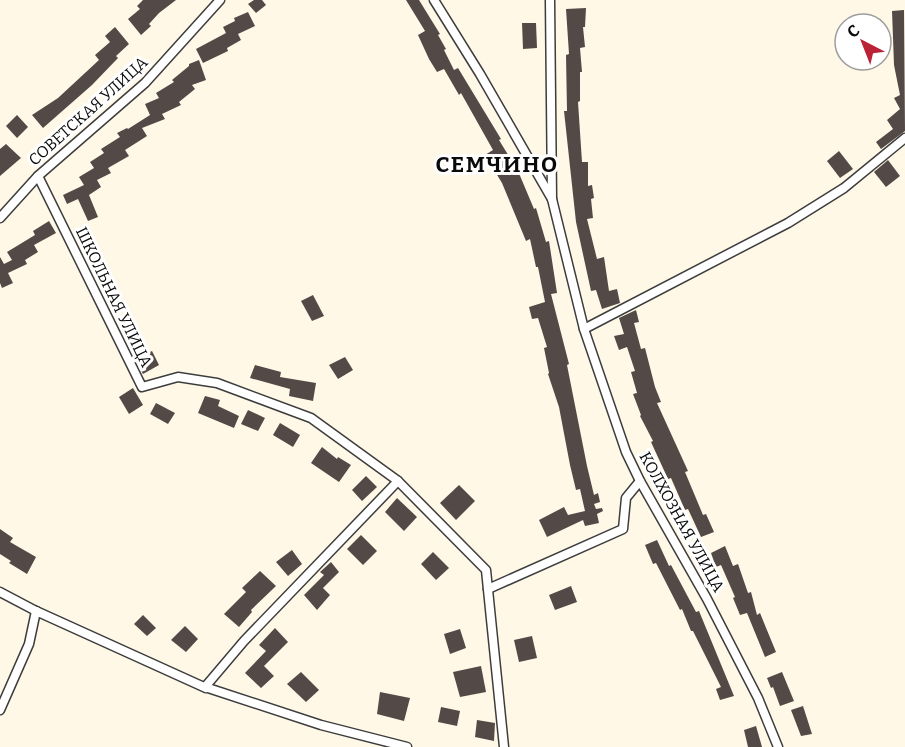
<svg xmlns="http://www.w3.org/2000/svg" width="905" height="747" viewBox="0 0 905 747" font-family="Bitter,serif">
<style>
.building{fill:#534a47}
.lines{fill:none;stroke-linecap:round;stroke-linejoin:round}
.street-casing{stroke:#3d3d3d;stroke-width:11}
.street{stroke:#fff;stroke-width:8}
.labels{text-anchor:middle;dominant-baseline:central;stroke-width:6;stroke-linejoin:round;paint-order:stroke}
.street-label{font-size:16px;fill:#0a0a0a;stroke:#fff}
.district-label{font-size:22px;font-weight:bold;letter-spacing:1.5px;fill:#0a0a0a;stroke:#fff}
</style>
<rect width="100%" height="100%" fill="#fff8e7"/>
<g class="building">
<polygon points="143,0 176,0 159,13 149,24 151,26 141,35 128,19 140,9 137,6"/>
<polygon points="254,0 262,0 266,5 256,13 248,4"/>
<polygon points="406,0 419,0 440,34 438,35 446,49 444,50 454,70 458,68 501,139 499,140 518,171 534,209 536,208 546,242 549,241 557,293 551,294 569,364 567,365 587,466 594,495 598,493 600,502 594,504 596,509 602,508 603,511 597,514 599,523 585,526 583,520 547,537 539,520 564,507 568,515 585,511 580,489 576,490 570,465 559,407 548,374 549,373 544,348 547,347 538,318 532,319 529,307 545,302 538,267 536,267 530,239 526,241 502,183 485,155 493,150 461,93 459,95 444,69 437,72 429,59 418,35 425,31"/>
<polygon points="586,8 585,27 583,27 585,47 580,48 582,72 580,72 580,101 578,102 582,162 588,162 588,186 592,185 594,198 591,199 593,218 587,219 597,259 604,257 609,291 617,289 620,303 602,309 596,290 591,291 576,222 564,111 567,111 566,55 569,54 566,9"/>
<polygon points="904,10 905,131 881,149 876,142 893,129 887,120 900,109 894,98 900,95 894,65 892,11"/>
<polygon points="248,12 255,26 238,34 241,40 227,48 228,51 203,63 196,49 226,33 223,27 235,21 234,18"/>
<polygon points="522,23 536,23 537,48 523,49"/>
<polygon points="115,27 129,44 116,56 118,58 92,85 43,128 32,115 58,98 99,60 95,55 110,42 105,36"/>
<polygon points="199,60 206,80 192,85 195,89 179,102 181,105 162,114 165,119 142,128 147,136 125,150 129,156 108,168 111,173 97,180 101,187 89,195 98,217 88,221 78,199 67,204 63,195 84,185 79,177 94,168 90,162 104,153 101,149 120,137 117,133 127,128 128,129 150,115 145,104 159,98 156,93 174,82 172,80 189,66 189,64"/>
<polygon points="17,115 28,127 17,138 6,126"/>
<polygon points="6,144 21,158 0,176 0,149"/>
<polygon points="839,151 853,169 840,178 827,161"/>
<polygon points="888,160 900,176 886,187 874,172"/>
<polygon points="49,221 56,233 34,245 38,252 25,260 27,264 8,273 13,283 2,288 0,283 0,257 4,264 12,260 7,252 35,235 33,231"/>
<polygon points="313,295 324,316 312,321 301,301"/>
<polygon points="636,310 639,322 634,323 641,349 645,348 655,387 661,402 657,403 688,471 685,472 703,515 706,514 714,532 701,537 688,509 685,510 671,478 668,479 651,442 653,441 640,416 641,415 633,394 637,393 631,372 635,371 627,347 619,350 614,336 624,334 619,318"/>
<polygon points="152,351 159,365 143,374 135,359"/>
<polygon points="345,357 353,370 338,379 329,365"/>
<polygon points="255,365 281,372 280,377 316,383 313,401 289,396 290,389 250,378"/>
<polygon points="133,388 143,405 129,414 119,397"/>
<polygon points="205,396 220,400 218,406 239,416 234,428 198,413"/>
<polygon points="156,403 175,413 168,424 150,414"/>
<polygon points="248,410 265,418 258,431 241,424"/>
<polygon points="280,423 300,435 293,447 273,435"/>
<polygon points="322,447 337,459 338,457 351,465 339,482 311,463"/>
<polygon points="366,476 377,487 362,501 352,490"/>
<polygon points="459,485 475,501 456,520 440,503"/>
<polygon points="397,498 417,517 404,531 385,512"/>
<polygon points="0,529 13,538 10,542 36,557 27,574 9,563 11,561 0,554"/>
<polygon points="361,535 377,551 363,565 347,549"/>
<polygon points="657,540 669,566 671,565 696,612 699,611 734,696 720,700 716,689 721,687 693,631 691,631 682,609 680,610 656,563 653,564 645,545"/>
<polygon points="725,546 733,566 738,564 748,593 751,592 757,615 760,613 776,652 765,657 747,613 740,615 733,598 735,597 721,565 716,567 711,553"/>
<polygon points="292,550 302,564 288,576 276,562"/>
<polygon points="433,552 449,568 436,580 421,564"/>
<polygon points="331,562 339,572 323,588 330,595 317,610 304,595 324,575 320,572"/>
<polygon points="260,571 276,586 251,610 252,612 239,627 224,614 246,592 242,588"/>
<polygon points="571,586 577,602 555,610 549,595"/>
<polygon points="143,615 156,628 147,636 134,624"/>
<polygon points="185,626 198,639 186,652 171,640"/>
<polygon points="275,628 288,642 264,666 274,676 261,688 245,673 266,651 259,645"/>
<polygon points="460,629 466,648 450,654 444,634"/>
<polygon points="532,636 537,658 519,662 514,640"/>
<polygon points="481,666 486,692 460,697 453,672"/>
<polygon points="301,672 319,690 306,702 287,684"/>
<polygon points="782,672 794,701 780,706 773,687 771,688 767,678"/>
<polygon points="380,692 410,698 404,721 377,714"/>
<polygon points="803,706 812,734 801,736 791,710"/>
<polygon points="441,707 460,711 457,726 438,722"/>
<polygon points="477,720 495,723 494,741 475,737"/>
<polygon points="756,726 762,747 748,747 744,730"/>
</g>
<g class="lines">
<defs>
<g id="street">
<polyline points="434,0 480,74 552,199"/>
<polyline points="550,0 552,199 584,329 626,452 640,481 707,599 758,698 778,747"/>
<polyline points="38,176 142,387 178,377 217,383 311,418 398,481 486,570 504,747"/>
<polyline points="0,218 38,176 145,83 220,0"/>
<polyline points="584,329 788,223 844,188 905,138"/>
<polyline points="488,589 623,529 626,498 640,481"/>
<polyline points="0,592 36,611 206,688 205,687 321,725 407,747"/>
<polyline points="205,687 244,641 398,481"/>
<polyline points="0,710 29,644 36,611"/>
</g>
</defs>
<use href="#street" class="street-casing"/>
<use href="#street" class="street"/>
</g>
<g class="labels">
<g class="street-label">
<text transform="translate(88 111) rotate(-42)">СОВЕТСКАЯ УЛИЦА</text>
<text transform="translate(114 297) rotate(64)">ШКОЛЬНАЯ УЛИЦА</text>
<text transform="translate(682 522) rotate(61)">КОЛХОЗНАЯ УЛИЦА</text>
</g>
<g class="district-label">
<text x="497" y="164">СЕМЧИНО</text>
</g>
</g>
<g transform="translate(863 42) rotate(318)"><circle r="28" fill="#ffffff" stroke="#9d9d9d" stroke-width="1.5"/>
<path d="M0-4.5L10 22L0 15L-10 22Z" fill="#bb2137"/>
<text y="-9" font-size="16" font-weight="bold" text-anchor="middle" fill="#0a0a0a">С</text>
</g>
</svg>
